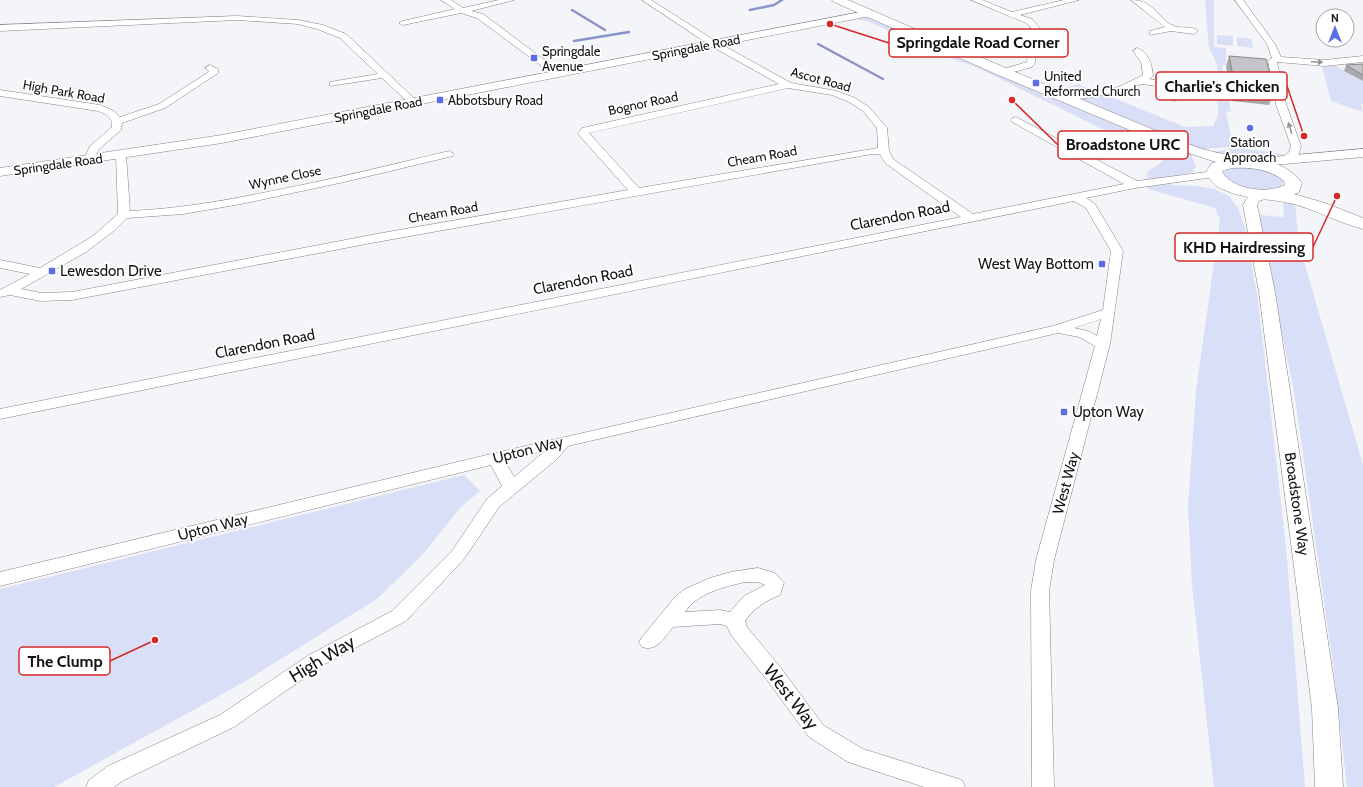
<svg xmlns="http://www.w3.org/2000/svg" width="1363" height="787" viewBox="0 0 1363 787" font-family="Cabin,sans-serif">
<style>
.green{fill:#d9dff6}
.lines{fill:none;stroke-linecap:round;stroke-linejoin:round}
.stream{stroke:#8894ca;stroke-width:2.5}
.minor-casing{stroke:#828386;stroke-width:1}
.tertiary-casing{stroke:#828386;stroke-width:1}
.secondary-casing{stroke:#828386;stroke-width:1}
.minor{fill:#fff;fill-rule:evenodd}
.tertiary{fill:#fff;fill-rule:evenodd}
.secondary{fill:#fff;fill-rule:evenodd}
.wall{fill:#a8a9ac}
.building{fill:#c3c5c8;stroke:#888a8c}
.oneway{fill:#949595}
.poi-dot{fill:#5d6de4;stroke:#fff;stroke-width:1.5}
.labels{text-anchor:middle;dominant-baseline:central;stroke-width:3.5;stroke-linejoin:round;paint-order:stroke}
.far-street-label{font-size:13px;fill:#121314;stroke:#fff}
.far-poi-label{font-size:13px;fill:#121314;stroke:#fff;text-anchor:start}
.street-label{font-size:15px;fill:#121314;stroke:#fff}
.poi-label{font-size:15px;fill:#121314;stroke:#fff;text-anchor:start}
.near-street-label{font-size:18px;fill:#121314;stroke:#fff}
.leader{fill:none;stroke:#d62828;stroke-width:1.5}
.callout-dot{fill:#d62828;stroke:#fff;stroke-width:1.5}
.callout{fill:#fff;stroke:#d62828;stroke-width:1.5}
.callout-label{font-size:16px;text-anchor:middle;font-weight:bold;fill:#121314}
</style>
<rect width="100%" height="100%" fill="#f4f5f8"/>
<g class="green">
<polygon points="1205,0 1214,0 1214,47 1226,48 1226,65 1222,65 1231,112 1226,111 1232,143 1230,147 1203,149 1191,155 1196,166 1193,172 1164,179 1171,185 1196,186 1215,189 1229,196 1238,208 1245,228 1258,300 1286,547 1305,787 1214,787 1192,585 1188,507 1196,391 1220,220 1215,208 1148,189 1147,172 1162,162 1163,159 976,67 938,54 870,22 857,19 866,16 879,19 1049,93 1078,84 1094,91 1086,93 1093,98 1106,95 1185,127 1213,126 1218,115 1217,64 1209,48"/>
<polygon points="1217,35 1233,36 1233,46 1217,44"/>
<polygon points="1237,37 1252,39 1253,48 1237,46"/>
<polygon points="1322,66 1336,66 1363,81 1363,104 1361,104 1363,112 1331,101"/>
<path d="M1239,148L1284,154C1265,162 1231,156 1211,152Z"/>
<path d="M1230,167C1247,168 1272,165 1284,181L1282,186C1267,193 1229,190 1222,173L1224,169Z"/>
<polygon points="1283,202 1295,204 1299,244 1363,465 1363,787 1347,787 1333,664 1294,391 1257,215 1284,217"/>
<polygon points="464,475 480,491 460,508 423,554 377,599 244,682 54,787 0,787 0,589"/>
</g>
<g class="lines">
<g class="stream">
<polyline points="572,10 605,30"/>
<polyline points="750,10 774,5 782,0"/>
<polyline points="574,41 629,32"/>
<polyline points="818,44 883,79"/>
</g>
<defs>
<g id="minor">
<polygon points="441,0 451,0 463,8 499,0 514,0 471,11 483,14 563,74 561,76 555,76 477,18 461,13 403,25 399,23 403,21 455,9"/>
<path d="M642,0H651L717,42L791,83L837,91L855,98L869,107L887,128L889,151L893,159L973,214L1124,184L1012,122L1011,120L1012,118L1016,117L1137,181L1214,171L1219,174L1214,177L1135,188L1086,198L1095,204L1123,251L1110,344L1054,560L1049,591L1054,787H1032L1031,591L1036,560L1095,346L1079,337L1058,333L568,446L557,459L499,507L464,559L406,621L323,665L234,727L124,780L114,787H86L89,780L108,766L220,715L309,655L392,611L452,551L487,499L502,486L491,465L0,586V572L495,453L1053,326L1103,310L1111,251L1086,208L1074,201L0,419V409L961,217L885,163L880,154H872L382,241L72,300L41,301L10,295L0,297V290L30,274L0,268V260L40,268L93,236L118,214L116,155L121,152L126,155L130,211C174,209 218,202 262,193C325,181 387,166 449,151L454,154L453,156L344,182L241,204L183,214L127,218L115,230L86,252L21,289L41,293L72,292L382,233L628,190L579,135L578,133L582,128L779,84L711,46ZM788,88L832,95L849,102L863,111L877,128L878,148L639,188L589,133ZM1101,319L1097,336L1088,331L1074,328ZM545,451L514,477L505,461Z"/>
<polygon points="971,0 982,0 1012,12 1064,0 1079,0 1020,15 1032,19 1039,27 1035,63 1032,67 1003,75 998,72 1000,70 1027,62 1031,27 1026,23"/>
<path d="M1131,0C1155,0 1157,19 1174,26C1181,29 1192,25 1198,31L1194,34L1171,31L1150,35V31L1165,27Z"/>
<polygon points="1235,0 1243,0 1275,44 1281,57 1325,60 1363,56 1363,62 1325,66 1277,62 1286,104 1301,146 1298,156 1284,163 1279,160 1289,152 1291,146 1276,104 1268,61 1272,58 1267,44"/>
<polygon points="237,16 298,20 323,25 346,34 418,102 416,104 410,104 382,78 330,86 330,82 378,74 340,38 317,29 298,24 237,20 0,31 0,25"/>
<path d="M1137,48C1149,52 1152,65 1153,76L1149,79L1176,84L1190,91V95L1174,101L1169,98L1179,93L1171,88L1142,84L1111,94L1066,101L1064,99L1066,97L1119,87L1143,75L1141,62L1133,51Z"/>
<path d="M210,65L218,69V73L165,108L122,123L121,130L99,149L93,161L89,162L84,159L90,146L112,127C113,117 106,114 98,111L0,96V90L100,105L114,111L120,117L159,104L207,73L209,71L205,68Z"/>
<path d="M758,568L775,573L784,583L780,595C765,601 754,608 745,621L747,627L781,668L823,725L863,749L962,780L965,787H924L848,762L809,737L767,680L731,635L727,626L720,624L673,627C664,638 657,652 642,647L639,642L642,637L676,596L685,589L710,578L731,572ZM745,582H758L765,585L744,596L730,612L720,610L685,612C697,593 724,587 745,582Z"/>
</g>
<g id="tertiary">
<polygon points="871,10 876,13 875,15 222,143 0,176 0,168 222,135"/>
<polygon points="1363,149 1363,157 1251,167 1246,166 1244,163 1246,160 1251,159"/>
<polygon points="1266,190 1271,191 1273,194 1271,197 1259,201 1257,205 1275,292 1338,708 1343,787 1315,787 1312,708 1259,292 1243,205 1249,195"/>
</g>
<path id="secondary" d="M832,0H848L1008,69L1183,142C1192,145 1201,149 1210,151C1240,159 1283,155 1302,183L1299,192L1294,194L1325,203L1363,218V229C1339,223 1318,211 1294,204C1270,198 1245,200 1222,189C1214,186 1210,179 1206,172L1212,163L1216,162L1173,148L998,75L834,2ZM1233,168C1251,167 1269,169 1284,181L1285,185C1267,194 1233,190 1222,172L1224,170Z"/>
</defs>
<use href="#minor" class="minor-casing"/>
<use href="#tertiary" class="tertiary-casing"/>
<use href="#secondary" class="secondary-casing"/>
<use href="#minor" class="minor"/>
<use href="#tertiary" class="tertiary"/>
<use href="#secondary" class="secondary"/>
</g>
<g class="wall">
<polygon points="1229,56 1273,86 1272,91 1273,94 1269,105 1232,101 1226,66"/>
<polygon points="1363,64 1363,81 1344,71 1346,65"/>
</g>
<g class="building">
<polygon points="1229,56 1266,59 1273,86 1270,86 1273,94 1236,90"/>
<polygon points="1363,64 1363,75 1346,65"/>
</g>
<defs><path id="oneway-solid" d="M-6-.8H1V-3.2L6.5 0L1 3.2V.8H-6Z"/></defs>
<g class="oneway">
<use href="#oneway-solid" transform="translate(1317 62) rotate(3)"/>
<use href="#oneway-solid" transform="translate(1290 128) rotate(-107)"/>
</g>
<g class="poi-dot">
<rect x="530" y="54" width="8" height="8" rx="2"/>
<rect x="1032" y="79" width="8" height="8" rx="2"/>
<rect x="436" y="96" width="8" height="8" rx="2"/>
<circle cx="1250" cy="128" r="4"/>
<rect x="1098" y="260" width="8" height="8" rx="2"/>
<rect x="48" y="267" width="8" height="8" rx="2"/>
<rect x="1060" y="408" width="8" height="8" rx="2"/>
</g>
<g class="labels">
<g class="far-street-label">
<text transform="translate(696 47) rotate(-11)">Springdale Road</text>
<text transform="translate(821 79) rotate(15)">Ascot Road</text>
<text transform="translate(64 91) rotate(10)">High Park Road</text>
<text transform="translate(643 103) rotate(-12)">Bognor Road</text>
<text transform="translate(378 109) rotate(-11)">Springdale Road</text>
<text transform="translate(762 156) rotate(-10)">Cheam Road</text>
<text transform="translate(58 164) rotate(-8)">Springdale Road</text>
<text transform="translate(285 177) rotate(-12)">Wynne Close</text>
<text transform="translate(443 212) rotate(-10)">Cheam Road</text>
</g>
<g class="far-poi-label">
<text x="542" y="51">Springdale<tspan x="542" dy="15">Avenue</tspan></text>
<text x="1044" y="76">United<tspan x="1044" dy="15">Reformed Church</tspan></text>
<text x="448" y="100">Abbotsbury Road</text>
<text x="1250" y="142" text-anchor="middle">Station<tspan x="1250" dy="15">Approach</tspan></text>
</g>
<g class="street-label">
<text transform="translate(900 216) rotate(-11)">Clarendon Road</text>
<text transform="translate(583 280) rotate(-11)">Clarendon Road</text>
<text transform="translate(265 344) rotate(-11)">Clarendon Road</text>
<text transform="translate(528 450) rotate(-14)">Upton Way</text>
<text transform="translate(1066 483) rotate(-75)">West Way</text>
<text transform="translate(1297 504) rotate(82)">Broadstone Way</text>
<text transform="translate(213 527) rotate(-14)">Upton Way</text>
</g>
<g class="poi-label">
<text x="1094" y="264" text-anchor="end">West Way Bottom</text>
<text x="60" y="271">Lewesdon Drive</text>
<text x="1072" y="412">Upton Way</text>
</g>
<g class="near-street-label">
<text transform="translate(322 659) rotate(-31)">High Way</text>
<text transform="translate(791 697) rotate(52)">West Way</text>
</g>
</g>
<path class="leader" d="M830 24L889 43M1304 136L1287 86M1012 100L1058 145M1337 196L1313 247M155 640L110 661"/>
<g class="callout-dot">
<circle cx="830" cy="24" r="4"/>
<circle cx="1304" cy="136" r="4"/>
<circle cx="1012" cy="100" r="4"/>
<circle cx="1337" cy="196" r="4"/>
<circle cx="155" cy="640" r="4"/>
</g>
<g class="callout">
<rect x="889" y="29" width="179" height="28" rx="4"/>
<rect x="1156" y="72" width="131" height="28" rx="4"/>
<rect x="1058" y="131" width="130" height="28" rx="4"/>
<rect x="1175" y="233" width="138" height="28" rx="4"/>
<rect x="19" y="647" width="91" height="28" rx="4"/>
</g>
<g class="callout-label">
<text x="978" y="48">Springdale Road Corner</text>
<text x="1222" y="92">Charlie's Chicken</text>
<text x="1123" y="150">Broadstone URC</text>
<text x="1244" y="253">KHD Hairdressing</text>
<text x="65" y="667">The Clump</text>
</g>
<g transform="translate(1335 28)"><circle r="19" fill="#ffffff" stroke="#a0a1a1"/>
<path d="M0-3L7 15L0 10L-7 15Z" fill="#5d6de4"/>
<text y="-6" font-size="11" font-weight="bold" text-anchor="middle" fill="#121314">N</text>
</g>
</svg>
